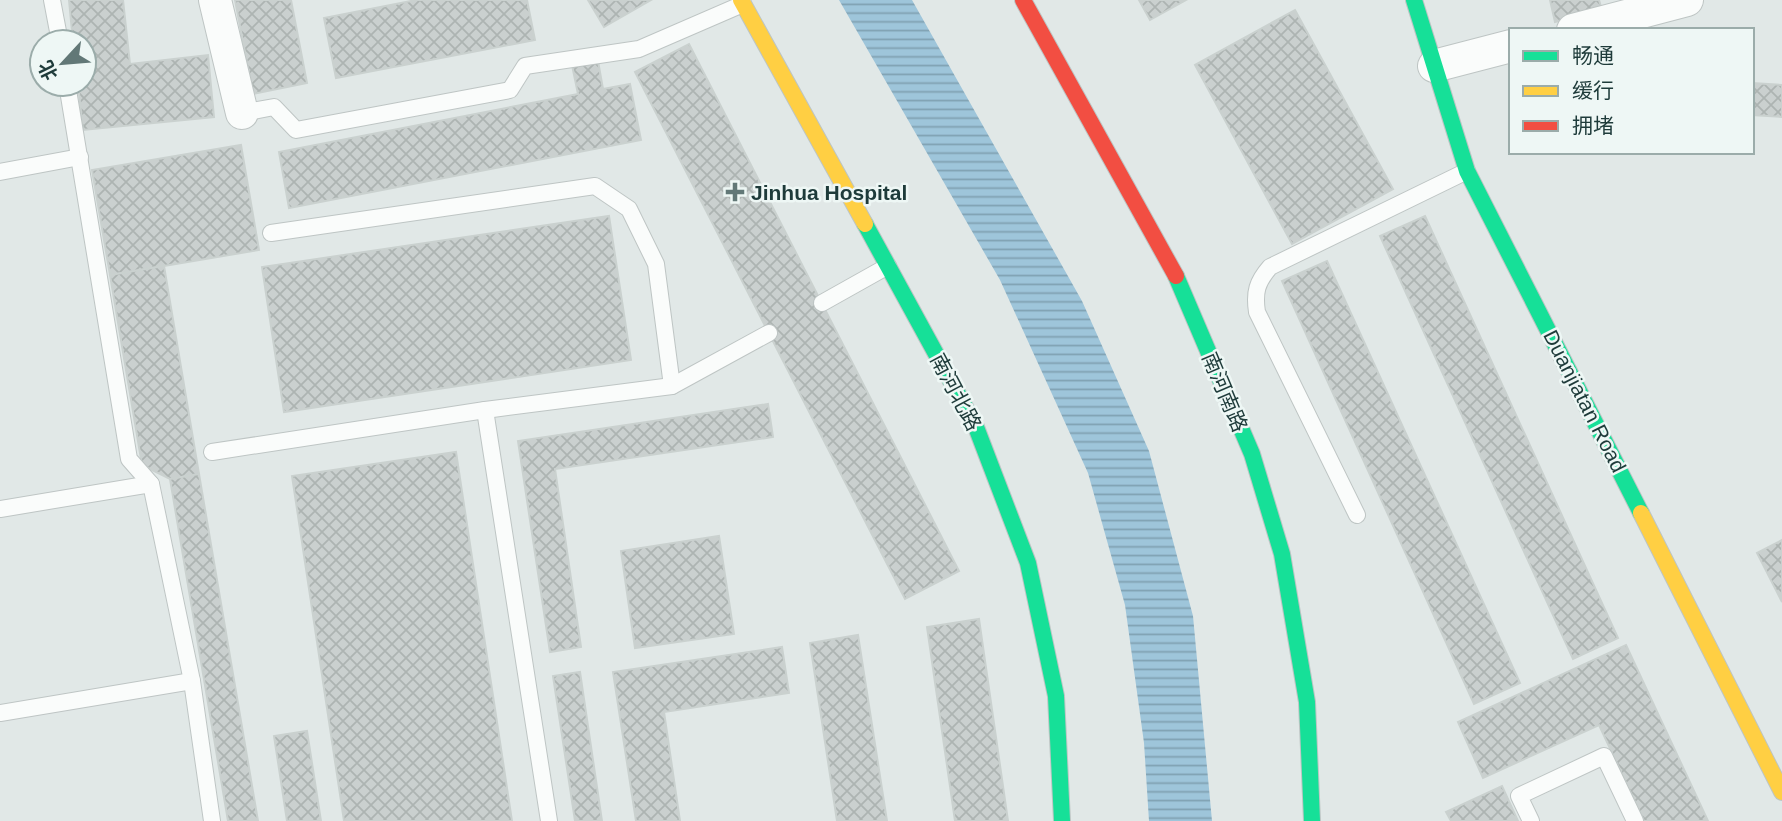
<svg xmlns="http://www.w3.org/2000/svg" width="1782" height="821" viewBox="0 0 1782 821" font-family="Helvetica,'Noto Sans SC',sans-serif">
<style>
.water{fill:url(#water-rules)}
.building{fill:url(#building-cross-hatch);stroke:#cad1cf;stroke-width:2}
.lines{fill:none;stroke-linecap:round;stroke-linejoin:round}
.lane-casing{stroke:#bec5c4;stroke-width:18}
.street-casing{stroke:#bec5c4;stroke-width:34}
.fast-casing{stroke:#bdc5c4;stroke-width:18}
.slow-casing{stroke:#bdc5c4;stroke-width:18}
.jam-casing{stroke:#bdc5c4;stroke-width:18}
.lane{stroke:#fafcfb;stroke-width:16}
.street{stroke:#fafcfb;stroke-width:32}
.fast{stroke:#16e098;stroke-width:16}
.slow{stroke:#ffcf43;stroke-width:16}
.jam{stroke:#f24e42;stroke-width:16}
.poi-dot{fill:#627877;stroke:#eef7f5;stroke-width:2.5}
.labels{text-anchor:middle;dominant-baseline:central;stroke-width:5;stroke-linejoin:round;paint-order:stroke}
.poi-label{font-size:21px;font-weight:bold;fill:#1e3b3a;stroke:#eef7f5;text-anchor:start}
.street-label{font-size:21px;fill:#1e3b3a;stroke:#eef7f5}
</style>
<defs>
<pattern id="water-rules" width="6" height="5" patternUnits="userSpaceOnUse" patternTransform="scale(1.75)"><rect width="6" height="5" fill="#9ec5da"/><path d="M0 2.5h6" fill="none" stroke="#80a1b2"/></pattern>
<pattern id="building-cross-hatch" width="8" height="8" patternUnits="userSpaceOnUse" patternTransform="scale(1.75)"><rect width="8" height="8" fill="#cad0cf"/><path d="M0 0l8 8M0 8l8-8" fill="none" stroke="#adb4b2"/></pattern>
</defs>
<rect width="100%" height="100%" fill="#e1e8e7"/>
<polygon class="water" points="839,0 912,0 1082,301 1149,451 1193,616 1212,821 1149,821 1144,743 1125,605 1088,473 1000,280"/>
<g class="building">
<polygon points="69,0 123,0 130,64 208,55 214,117 83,130 78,84 84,84 84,42 73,42"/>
<polygon points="235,0 291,0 307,83 253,94"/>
<polygon points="416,0 527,0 535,40 336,78 324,18"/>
<polygon points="588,0 651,0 604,27"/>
<polygon points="1139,0 1186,0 1150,20"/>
<polygon points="1550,0 1599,0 1602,10 1555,22"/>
<polygon points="1295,10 1393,189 1292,244 1195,65"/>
<polygon points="689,44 959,571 905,599 635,72"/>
<polygon points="598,61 603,89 630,84 641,140 289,208 279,152 578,94 572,65"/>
<polygon points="1752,83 1782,85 1782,117 1752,115"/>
<polygon points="241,145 259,250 110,275 92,170"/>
<polygon points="609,216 631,360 284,412 262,267"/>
<polygon points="1425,216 1618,638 1573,659 1380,236"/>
<polygon points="1327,261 1520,683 1474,704 1282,281"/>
<polygon points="164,266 199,474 170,479 142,465 110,275"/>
<polygon points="768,404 773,437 555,469 581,647 550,652 518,441"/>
<polygon points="456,452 512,821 344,821 292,476"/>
<polygon points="199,474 258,821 228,821 170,479"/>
<polygon points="719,536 734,634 635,648 621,551"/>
<polygon points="1782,540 1782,602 1757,553"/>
<polygon points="979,619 1008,821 955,821 927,627"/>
<polygon points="858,635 887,821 837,821 810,643"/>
<polygon points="1626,645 1708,821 1644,821 1599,725 1483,778 1458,722"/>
<polygon points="782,647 789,693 664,712 680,821 636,821 613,672"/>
<polygon points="580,672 602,821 575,821 553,676"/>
<polygon points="307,731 321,821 287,821 274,736"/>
<polygon points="1502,786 1518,821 1451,821 1446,812"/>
</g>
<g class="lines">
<defs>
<g id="lane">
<polyline points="52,0 60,42"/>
<polyline points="67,84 129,459 151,484 192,681 212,821"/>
<polyline points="242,113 274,107 296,130 510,90 525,66 639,49 743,4"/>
<polyline points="0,172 80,157"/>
<polyline points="271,233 595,186 629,209 656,264 672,386"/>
<polyline points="822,303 888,266"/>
<polyline points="485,410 672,386 769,333"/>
<polyline points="212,452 485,410 549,821"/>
<polyline points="0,509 151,484"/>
<path d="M1357,515L1257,312C1254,292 1257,282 1270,267L1467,171"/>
<polyline points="0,713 192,681"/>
<polyline points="1531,821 1519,796 1604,756 1635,821"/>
</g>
<g id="street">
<polyline points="215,0 242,113"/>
<polyline points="1573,30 1687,0"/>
<polyline points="1434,66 1511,46"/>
</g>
<g id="fast">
<polyline points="1414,0 1467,171 1641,513"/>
<polyline points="865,224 976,427 1028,563 1056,696 1062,821"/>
<polyline points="1176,276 1252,454 1282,554 1307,702 1312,821"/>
</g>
<g id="slow">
<polyline points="741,0 865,224"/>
<polyline points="1641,513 1782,792"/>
</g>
<polyline id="jam" points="1023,0 1176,276"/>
</defs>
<use href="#lane" class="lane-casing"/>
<use href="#street" class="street-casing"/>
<use href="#fast" class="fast-casing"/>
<use href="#slow" class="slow-casing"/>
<use href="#jam" class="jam-casing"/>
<use href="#lane" class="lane"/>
<use href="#street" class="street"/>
<use href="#fast" class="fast"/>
<use href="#slow" class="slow"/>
<use href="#jam" class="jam"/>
</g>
<path class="poi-dot" d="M731.5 181.5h7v7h7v7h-7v7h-7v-7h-7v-7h7z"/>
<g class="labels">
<g class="poi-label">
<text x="751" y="192">Jinhua Hospital</text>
</g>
<g class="street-label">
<text transform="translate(956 392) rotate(62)">南河北路</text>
<text transform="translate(1225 392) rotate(67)">南河南路</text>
<text transform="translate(1585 401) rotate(63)">Duanjiatan Road</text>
</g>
</g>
<rect x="1509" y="28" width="245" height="126" fill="#eef7f5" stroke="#9bacaa" stroke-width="2"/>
<rect x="1523" y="51" width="35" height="10" fill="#16e098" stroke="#9bacaa" stroke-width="2"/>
<text x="1572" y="63" font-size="21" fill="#1e3b3a">畅通</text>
<rect x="1523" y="86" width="35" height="10" fill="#ffcf43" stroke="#9bacaa" stroke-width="2"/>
<text x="1572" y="98" font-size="21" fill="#1e3b3a">缓行</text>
<rect x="1523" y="121" width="35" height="10" fill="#f24e42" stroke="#9bacaa" stroke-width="2"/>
<text x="1572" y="133" font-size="21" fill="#1e3b3a">拥堵</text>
<g transform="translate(63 63) rotate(244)"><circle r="33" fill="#eef7f5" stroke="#9bacaa" stroke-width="2"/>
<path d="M0-5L12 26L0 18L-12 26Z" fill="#627877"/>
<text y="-10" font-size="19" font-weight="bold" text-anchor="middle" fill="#1e3b3a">北</text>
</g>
</svg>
